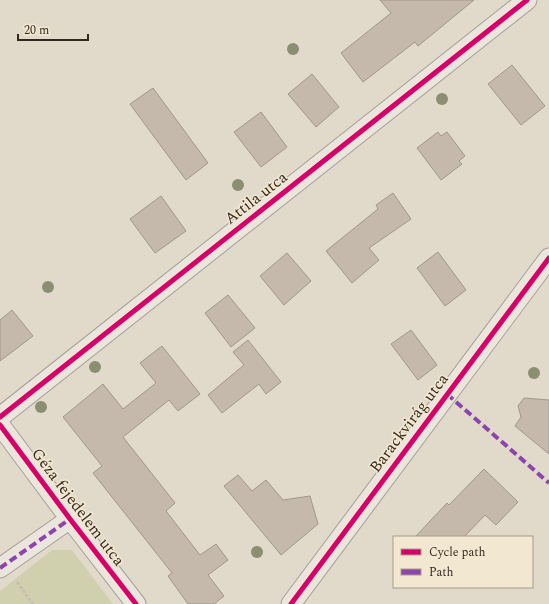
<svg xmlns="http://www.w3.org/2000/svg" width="549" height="604" viewBox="0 0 549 604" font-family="Spectral,serif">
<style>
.green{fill:#d0d0ae}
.building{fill:#c5b9ac;stroke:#a1968b}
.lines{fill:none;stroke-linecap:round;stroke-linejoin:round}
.minor-casing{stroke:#a69f95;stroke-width:21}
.path{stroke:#c2bcb4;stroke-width:2.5;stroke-dasharray:3 2;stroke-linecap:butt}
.minor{stroke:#eae5dd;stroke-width:19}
.quiet{stroke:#8e44ad;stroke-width:4;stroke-dasharray:8 4;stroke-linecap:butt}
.cycleway-casing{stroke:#f2e8d1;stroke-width:8}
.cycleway{stroke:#d6006c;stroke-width:5}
.tree{fill:#8b8e70}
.labels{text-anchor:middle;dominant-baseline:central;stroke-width:3;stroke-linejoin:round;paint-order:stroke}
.street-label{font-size:16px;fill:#34281e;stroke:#f2e8d1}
</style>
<rect width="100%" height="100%" fill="#e1dacb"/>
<polygon class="green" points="52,550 72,550 113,604 0,604 0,591"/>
<g class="building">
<polygon points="380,0 474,0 418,46 415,42 363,82 341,53 391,13"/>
<polygon points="512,65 545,106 521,125 488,84"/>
<polygon points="312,74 339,107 316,127 288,94"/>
<polygon points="153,88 208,163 186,180 130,104"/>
<polygon points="261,112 287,147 261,167 234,132"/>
<polygon points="438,132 441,136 447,132 465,156 459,161 462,164 441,180 417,148"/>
<polygon points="393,193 411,219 369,248 379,260 352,283 326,251 378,209 376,205"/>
<polygon points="161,196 186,231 155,253 130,219"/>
<polygon points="438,252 466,290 445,306 417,268"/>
<polygon points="287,253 311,281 284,305 260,276"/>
<polygon points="228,295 255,328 231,347 205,313"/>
<polygon points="12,310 33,336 0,361 0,320"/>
<polygon points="411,330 437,365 418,380 391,344"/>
<polygon points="248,340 281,382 266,394 259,384 222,413 208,395 244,365 233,352"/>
<polygon points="162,346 200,394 178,411 169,400 123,437 175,503 166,511 200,555 216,544 228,560 208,575 224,596 214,604 188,604 168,576 172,573 93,473 102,466 63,417 103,384 123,409 156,383 140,363"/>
<polygon points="524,398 549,400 549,454 515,426 521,417 518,406"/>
<polygon points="484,469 518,502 496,525 485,515 464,537 415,537 447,503 449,505"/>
<polygon points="238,475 252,491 266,480 283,500 310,496 318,524 281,555 224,486"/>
</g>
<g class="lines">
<defs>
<g id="minor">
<polyline points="0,417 527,0"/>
<polyline points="0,425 70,519 136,604"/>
<polyline points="0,568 70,519"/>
<polyline points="291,604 549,258"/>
</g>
</defs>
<use href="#minor" class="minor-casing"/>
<polyline class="path" points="17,582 33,604"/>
<use href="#minor" class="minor"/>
<g class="quiet">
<polyline points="447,394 549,483"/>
<polyline points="0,568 70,519"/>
</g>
<defs>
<g id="cycleway">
<polyline points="0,417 527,0"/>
<polyline points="0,425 70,519 136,604"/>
<polyline points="291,604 549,258"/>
</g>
</defs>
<use href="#cycleway" class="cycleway-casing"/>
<use href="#cycleway" class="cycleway"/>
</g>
<g class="tree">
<circle cx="293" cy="49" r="6"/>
<circle cx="442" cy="99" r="6"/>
<circle cx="238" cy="185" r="6"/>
<circle cx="48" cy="287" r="6"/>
<circle cx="95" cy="367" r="6"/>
<circle cx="534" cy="373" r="6"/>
<circle cx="41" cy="407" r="6"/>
<circle cx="257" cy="552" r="6"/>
</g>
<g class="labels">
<g class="street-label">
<text transform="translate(256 198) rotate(-38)">Attila utca</text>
<text transform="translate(409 423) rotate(-53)">Barackvirág utca</text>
<text transform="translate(78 507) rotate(53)">Géza fejedelem utca</text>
</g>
</g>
<rect x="393" y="536" width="140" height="52" fill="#f2e8d1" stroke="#a69b89"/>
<rect x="401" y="549" width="20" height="6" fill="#d6006c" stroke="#a69b89"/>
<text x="429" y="556" font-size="12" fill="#34281e">Cycle path</text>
<rect x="401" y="569" width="20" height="6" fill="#8e44ad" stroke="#a69b89"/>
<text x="429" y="576" font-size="12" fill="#34281e">Path</text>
<path d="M18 34v6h70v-6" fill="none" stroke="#34281e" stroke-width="2"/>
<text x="24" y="34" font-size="12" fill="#34281e" stroke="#f2e8d1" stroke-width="3" paint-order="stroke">20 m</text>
</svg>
